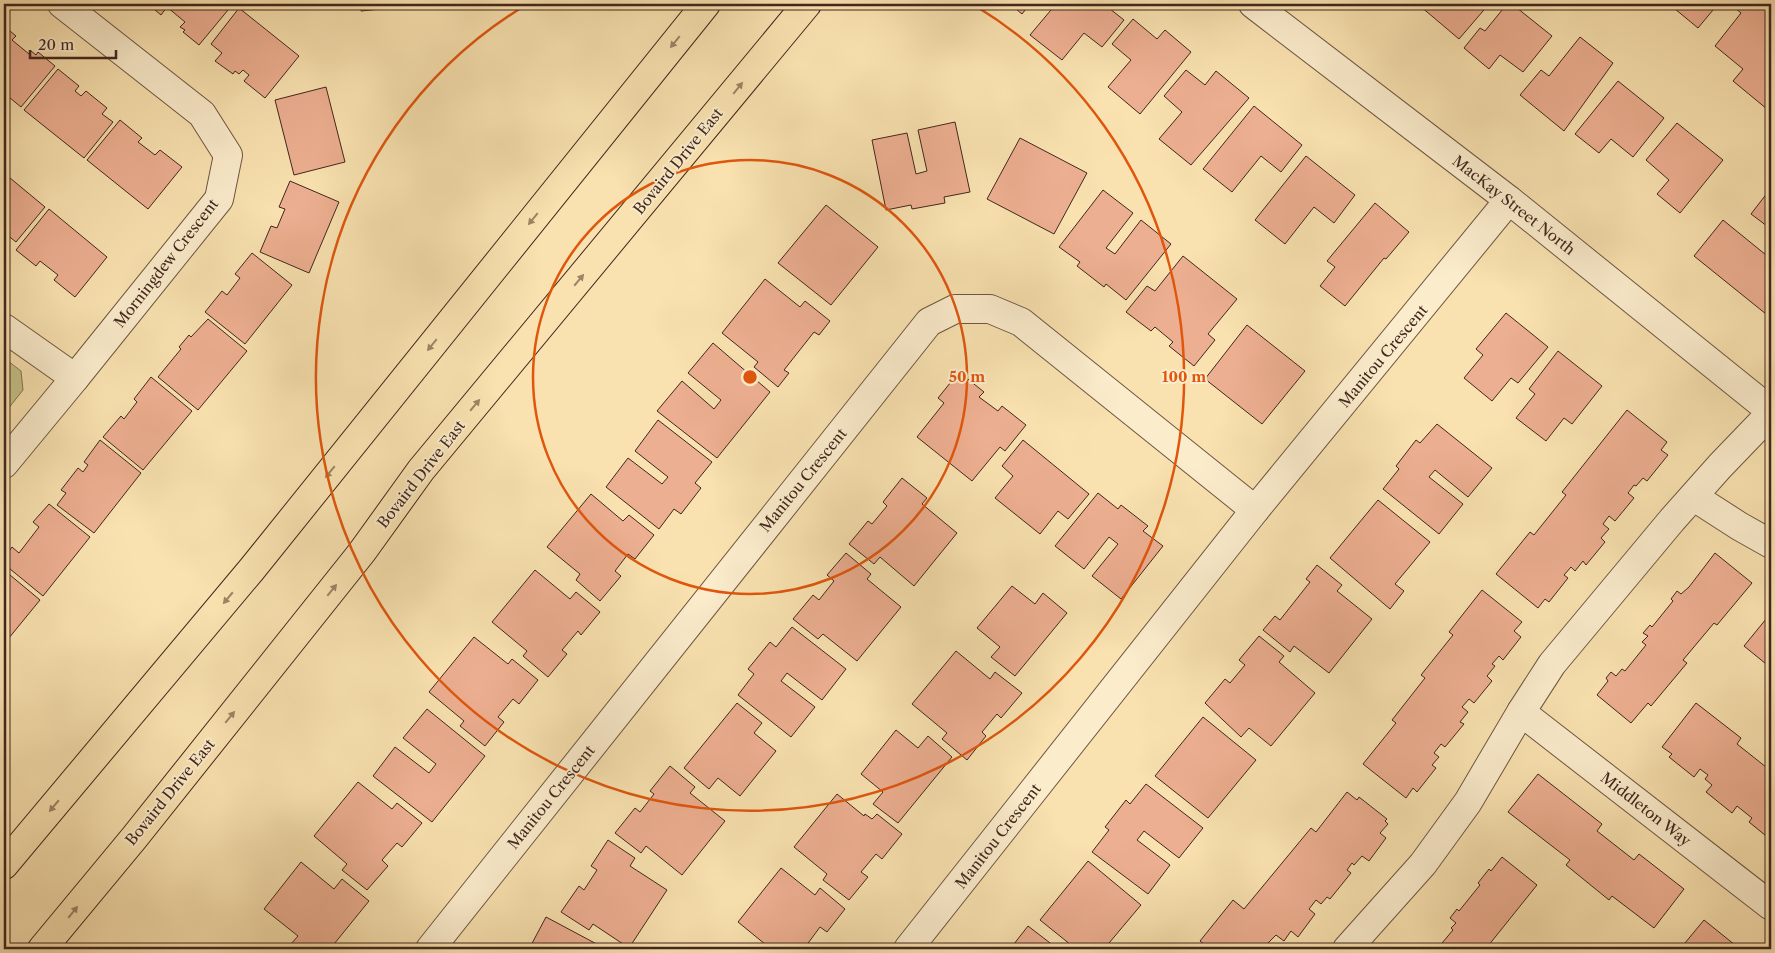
<svg xmlns="http://www.w3.org/2000/svg" width="1775" height="953" viewBox="0 0 1775 953" font-family="'Libre Caslon Text',serif">
<style>
.green{fill:#c5c186;stroke:#837452}
.building{fill:#edaf91;stroke:#41271d}
.lines{fill:none;stroke-linecap:round;stroke-linejoin:round}
.minor-casing{stroke:#6f5642;stroke-width:30}
.major-casing{stroke:#41271d;stroke-width:30}
.minor{stroke:#fbeccc;stroke-width:28}
.major{stroke:#f9e2b0;stroke-width:28}
.oneway{fill:#9d8466}
.ring{fill:none;stroke:#e0560d;stroke-width:2.5}
.labels{text-anchor:middle;dominant-baseline:central;stroke-width:4;stroke-linejoin:round;paint-order:stroke}
.street-label{font-size:15px;fill:#41271d;stroke:#fbeccc}
.centre{fill:#e0560d;stroke:#fbeccc;stroke-width:2.5}
.ring-label{font-size:15px;text-anchor:middle;font-weight:bold;fill:#e0560d;stroke:#fbeccc;stroke-width:4;stroke-linejoin:round;paint-order:stroke}
</style>
<rect width="100%" height="100%" fill="#f9e2b0"/>
<filter id="stains"><feTurbulence type="fractalNoise" baseFrequency=".004" numOctaves="4"/><feColorMatrix values="0 0 0 0 .2 0 0 0 0 .09 0 0 0 0 .02 0 0 0 .5 -.17"/></filter>
<radialGradient id="worn" r=".72"><stop offset=".6" stop-color="#630" stop-opacity="0"/><stop offset="1" stop-color="#630" stop-opacity=".3"/></radialGradient>
<polygon class="green" points="4,358 21,371 23,390 4,414"/>
<g class="building">
<polygon points="148,4 233,4 199,45 183,32 185,30 180,27 185,22 167,7 161,15"/>
<polygon points="360,4 430,4 361,11"/>
<polygon points="1010,4 1030,4 1022,14"/>
<polygon points="1056,4 1106,4 1105,5 1124,20 1102,47 1084,33 1062,60 1030,35"/>
<polygon points="1421,4 1489,4 1459,39 1420,6"/>
<polygon points="1507,4 1512,4 1552,36 1523,72 1500,55 1489,69 1464,48 1480,28 1485,31"/>
<polygon points="1669,4 1718,4 1698,28"/>
<polygon points="1739,4 1771,4 1771,103 1767,109 1733,81 1743,69 1715,46 1741,13 1735,8"/>
<polygon points="239,8 299,56 265,98 244,81 249,75 243,70 239,74 235,71 233,74 215,61 222,53 211,44"/>
<polygon points="1133,19 1157,39 1165,30 1191,52 1140,114 1108,87 1131,60 1112,44"/>
<polygon points="4,26 16,36 12,40 29,54 31,51 36,55 38,52 55,66 21,107 4,93"/>
<polygon points="1580,37 1613,63 1564,131 1520,95 1541,70 1549,76"/>
<polygon points="58,69 79,86 75,91 81,96 86,91 107,108 102,114 113,122 84,158 24,110"/>
<polygon points="1186,70 1205,85 1216,71 1249,98 1191,165 1159,139 1182,112 1164,96"/>
<polygon points="1618,81 1664,118 1633,157 1611,139 1599,153 1575,134"/>
<polygon points="326,87 345,162 294,175 275,100"/>
<polygon points="1254,106 1302,145 1281,172 1261,156 1232,192 1203,169"/>
<polygon points="120,120 142,138 138,142 155,155 160,150 182,167 148,209 87,160"/>
<polygon points="955,122 970,192 944,197 945,203 912,209 911,205 886,210 872,140 907,133 916,174 927,171 918,130"/>
<polygon points="1677,123 1723,160 1680,213 1657,194 1669,180 1646,160"/>
<polygon points="1020,138 1087,173 1054,234 987,199"/>
<polygon points="1306,156 1355,195 1334,223 1314,207 1285,244 1255,220"/>
<polygon points="4,173 45,207 16,242 6,234 4,237"/>
<polygon points="290,181 339,202 309,273 260,252 271,226 277,228 285,209 279,207"/>
<polygon points="1771,188 1771,229 1751,214"/>
<polygon points="1103,190 1133,213 1106,248 1115,254 1141,220 1171,244 1126,300 1106,284 1104,287 1077,266 1080,262 1059,247"/>
<polygon points="1375,203 1409,232 1386,259 1384,258 1345,306 1320,286 1335,267 1327,261"/>
<polygon points="826,205 878,247 831,305 778,263"/>
<polygon points="49,209 107,257 75,297 54,280 58,275 40,261 36,266 16,250"/>
<polygon points="1723,220 1771,259 1771,307 1766,314 1694,256"/>
<polygon points="252,253 292,285 245,344 205,312 222,291 227,295 240,278 235,274"/>
<polygon points="1183,256 1237,299 1208,334 1215,340 1194,366 1169,346 1173,342 1155,327 1151,331 1126,312 1147,286 1155,291"/>
<polygon points="765,279 800,307 805,301 830,321 819,335 814,332 784,370 789,373 778,387 754,367 758,362 722,333"/>
<polygon points="1506,313 1548,347 1518,383 1511,378 1492,401 1464,378 1483,355 1476,349"/>
<polygon points="208,319 247,351 198,410 158,377 181,349 179,347 189,335 191,337"/>
<polygon points="1247,325 1305,371 1262,424 1205,379"/>
<polygon points="713,343 770,392 717,458 657,411 682,381 714,409 721,400 688,373"/>
<polygon points="1558,351 1602,386 1572,424 1564,418 1546,441 1516,418 1535,394 1529,389"/>
<polygon points="959,372 984,392 979,397 998,411 1002,406 1026,425 1005,451 1000,447 972,481 917,437 944,403 938,398"/>
<polygon points="151,377 192,411 143,470 103,437 121,416 124,419 137,402 134,399"/>
<polygon points="1627,410 1667,442 1661,450 1668,455 1647,481 1643,478 1636,486 1634,485 1628,493 1634,498 1615,521 1609,516 1603,524 1609,529 1601,538 1605,542 1586,565 1583,561 1575,571 1571,567 1564,575 1568,578 1549,602 1545,599 1538,608 1496,574 1530,532 1534,535 1566,495 1562,492"/>
<polygon points="658,420 712,462 695,483 701,488 681,514 674,509 659,529 606,487 628,458 662,484 668,477 635,451"/>
<polygon points="1437,424 1492,468 1468,497 1435,470 1429,477 1463,504 1439,534 1383,489 1399,469 1396,466 1416,440 1420,443"/>
<polygon points="100,440 141,473 94,533 57,505 66,493 61,490 78,468 83,472 88,465 84,462"/>
<polygon points="1023,440 1089,494 1068,519 1058,511 1040,534 995,498 1013,476 1002,466"/>
<polygon points="902,478 927,498 922,504 957,533 914,586 880,557 874,564 849,544 868,521 872,524 887,506 883,502"/>
<polygon points="1098,493 1118,509 1121,505 1148,526 1143,531 1163,546 1121,599 1092,576 1118,544 1109,537 1084,569 1055,546"/>
<polygon points="591,494 623,521 629,515 654,535 635,559 628,554 615,571 621,576 600,601 576,580 580,574 547,547"/>
<polygon points="1378,500 1430,542 1395,584 1404,591 1390,609 1330,558"/>
<polygon points="49,504 90,537 43,596 4,564 4,558 12,547 19,553 39,527 33,522"/>
<polygon points="846,553 871,574 867,579 901,607 857,661 823,634 818,639 793,619 813,595 819,600 834,581 827,575"/>
<polygon points="1715,553 1752,583 1717,625 1714,623 1683,660 1687,663 1651,706 1648,703 1631,723 1597,695 1608,681 1606,678 1611,672 1616,676 1622,669 1625,671 1646,645 1642,642 1648,636 1643,633 1650,625 1652,627 1673,601 1671,599 1677,591 1681,594 1689,587"/>
<polygon points="1317,565 1342,585 1337,591 1372,619 1329,673 1294,646 1290,652 1263,630 1275,616 1280,620 1310,582 1306,579"/>
<polygon points="4,570 40,600 4,644"/>
<polygon points="535,570 570,599 576,592 600,612 581,635 578,631 562,650 567,654 548,677 523,656 527,651 492,622"/>
<polygon points="1012,586 1035,604 1043,593 1067,613 1015,676 991,657 1000,647 977,628"/>
<polygon points="1482,590 1522,622 1514,631 1521,637 1503,660 1499,656 1492,664 1495,666 1487,676 1492,681 1474,703 1469,699 1462,707 1468,712 1460,722 1464,724 1445,747 1441,744 1434,753 1439,757 1432,765 1436,768 1417,792 1413,788 1406,798 1363,764 1396,723 1392,720 1425,678 1421,675 1453,635 1449,632"/>
<polygon points="1771,613 1771,668 1744,646"/>
<polygon points="792,627 846,669 822,700 787,673 781,681 815,707 791,737 738,695 754,674 748,669 770,642 776,647"/>
<polygon points="1259,636 1284,656 1279,662 1315,693 1271,746 1249,728 1241,737 1205,703 1225,679 1230,683 1245,665 1239,660"/>
<polygon points="474,637 508,664 512,659 538,680 519,704 513,699 498,717 504,722 485,746 460,726 464,721 429,692"/>
<polygon points="956,651 990,679 995,672 1022,693 1001,718 997,714 982,732 986,736 967,760 942,739 947,733 912,704"/>
<polygon points="737,703 762,723 754,733 776,751 740,796 718,778 709,789 684,768"/>
<polygon points="1696,703 1741,738 1737,744 1771,771 1771,840 1749,822 1752,818 1737,806 1732,813 1706,792 1712,785 1705,779 1708,775 1700,769 1694,777 1669,757 1672,754 1662,747"/>
<polygon points="427,709 485,756 432,822 373,776 395,747 429,773 436,764 403,738"/>
<polygon points="1203,717 1256,760 1208,818 1155,776"/>
<polygon points="896,730 918,748 928,736 952,757 898,823 873,804 883,792 861,774"/>
<polygon points="670,766 695,787 690,793 725,821 682,875 646,846 641,853 615,833 635,808 640,812 654,794 650,791"/>
<polygon points="1538,774 1602,824 1597,831 1634,860 1639,854 1684,889 1654,928 1612,896 1609,900 1566,865 1570,860 1508,812"/>
<polygon points="358,782 392,809 397,803 422,823 402,847 397,843 382,860 388,866 367,890 342,870 347,864 314,836"/>
<polygon points="1146,784 1203,828 1179,858 1144,831 1137,840 1170,865 1148,894 1092,852 1109,830 1105,827 1126,800 1130,804"/>
<polygon points="1347,792 1357,800 1359,797 1387,819 1385,821 1388,824 1380,833 1386,838 1369,861 1362,856 1354,865 1352,863 1347,870 1351,873 1330,899 1327,897 1321,904 1316,900 1309,909 1315,914 1298,937 1291,931 1284,941 1276,935 1268,943 1272,947 1270,949 1210,949 1200,941 1233,900 1244,909 1311,828 1316,832"/>
<polygon points="837,794 864,816 865,814 872,819 877,814 902,834 882,859 876,854 861,872 868,877 849,900 823,880 827,874 794,847"/>
<polygon points="608,840 635,858 630,866 667,890 629,948 593,924 589,930 561,912 579,886 584,890 597,870 591,866"/>
<polygon points="1502,857 1537,885 1488,946 1492,949 1437,949 1453,930 1451,928 1456,923 1450,918 1457,909 1459,911 1480,885 1478,883 1489,869 1491,871"/>
<polygon points="1088,861 1141,905 1104,949 1076,949 1040,920"/>
<polygon points="301,862 334,889 342,879 369,901 330,949 295,949 290,945 298,936 264,909"/>
<polygon points="781,868 815,895 820,888 845,909 827,932 820,927 806,946 809,949 771,949 738,922"/>
<polygon points="546,917 606,949 529,949"/>
<polygon points="1704,920 1740,949 1680,949"/>
<polygon points="1028,926 1054,946 1052,949 1010,949"/>
</g>
<g class="lines">
<defs>
<g id="minor">
<polyline points="1253,4 1509,200 1771,411"/>
<polyline points="4,328 75,378 219,199 228,155 202,114 62,4"/>
<polyline points="4,464 75,378"/>
<polyline points="1694,497 1739,526 1771,544"/>
<polyline points="1521,712 1771,906"/>
<polyline points="430,949 929,322 955,309 990,309 1021,322 1255,510"/>
<polyline points="908,949 1255,510 1509,200"/>
<polyline points="1347,949 1423,864 1468,802 1521,712 1552,664 1672,520 1720,466 1771,413"/>
</g>
<g id="major">
<polyline points="4,865 252,569 706,4"/>
<polyline points="42,949 134,838 362,552 421,470 807,4"/>
</g>
</defs>
<use href="#minor" class="minor-casing"/>
<use href="#major" class="major-casing"/>
<use href="#minor" class="minor"/>
<use href="#major" class="major"/>
</g>
<defs><path id="oneway-solid" d="M-6-.8H1V-3.2L6.5 0L1 3.2V.8H-6Z" transform="scale(1.25)"/></defs>
<g class="oneway">
<use href="#oneway-solid" transform="translate(675 42) rotate(129)"/>
<use href="#oneway-solid" transform="translate(738 88) rotate(-51)"/>
<use href="#oneway-solid" transform="translate(533 219) rotate(129)"/>
<use href="#oneway-solid" transform="translate(579 280) rotate(-50)"/>
<use href="#oneway-solid" transform="translate(432 345) rotate(129)"/>
<use href="#oneway-solid" transform="translate(475 405) rotate(-50)"/>
<use href="#oneway-solid" transform="translate(330 472) rotate(129)"/>
<use href="#oneway-solid" transform="translate(332 590) rotate(-51)"/>
<use href="#oneway-solid" transform="translate(228 598) rotate(130)"/>
<use href="#oneway-solid" transform="translate(230 717) rotate(-51)"/>
<use href="#oneway-solid" transform="translate(54 806) rotate(130)"/>
<use href="#oneway-solid" transform="translate(73 912) rotate(-51)"/>
</g>
<g class="ring">
<circle cx="750" cy="377" r="217"/>
<path d="M974 5A434 434 0 1 1 526 5"/>
</g>
<g class="labels">
<g class="street-label">
<text transform="translate(678 161) rotate(-51)">Bovaird Drive East</text>
<text transform="translate(1514 205) rotate(38)">MacKay Street North</text>
<text transform="translate(166 263) rotate(-52)">Morningdew Crescent</text>
<text transform="translate(1383 356) rotate(-50)">Manitou Crescent</text>
<text transform="translate(421 474) rotate(-52)">Bovaird Drive East</text>
<text transform="translate(803 480) rotate(-51)">Manitou Crescent</text>
<text transform="translate(170 792) rotate(-51)">Bovaird Drive East</text>
<text transform="translate(551 797) rotate(-51)">Manitou Crescent</text>
<text transform="translate(1646 809) rotate(38)">Middleton Way</text>
<text transform="translate(998 836) rotate(-52)">Manitou Crescent</text>
</g>
</g>
<circle cx="750" cy="377" r="8" class="centre"/>
<g class="ring-label">
<text x="967" y="382">50 m</text>
<text x="1184" y="382">100 m</text>
</g>
<rect width="1775" height="953" fill="none" stroke="#f9e2b0" stroke-width="20"/>
<rect x="5" y="5" width="1765" height="943" fill="none" stroke="#41271d" stroke-width="2.5"/>
<rect x="10" y="10" width="1755" height="933" fill="none" stroke="#41271d"/>
<path d="M30 50v8h86v-8" fill="none" stroke="#41271d" stroke-width="2.5"/>
<text x="38" y="50" font-size="15" fill="#41271d" stroke="#fbeccc" stroke-width="4" paint-order="stroke">20 m</text>
<rect width="100%" height="100%" filter="url(#stains)"/>
<rect width="100%" height="100%" fill="url(#worn)"/>
</svg>
